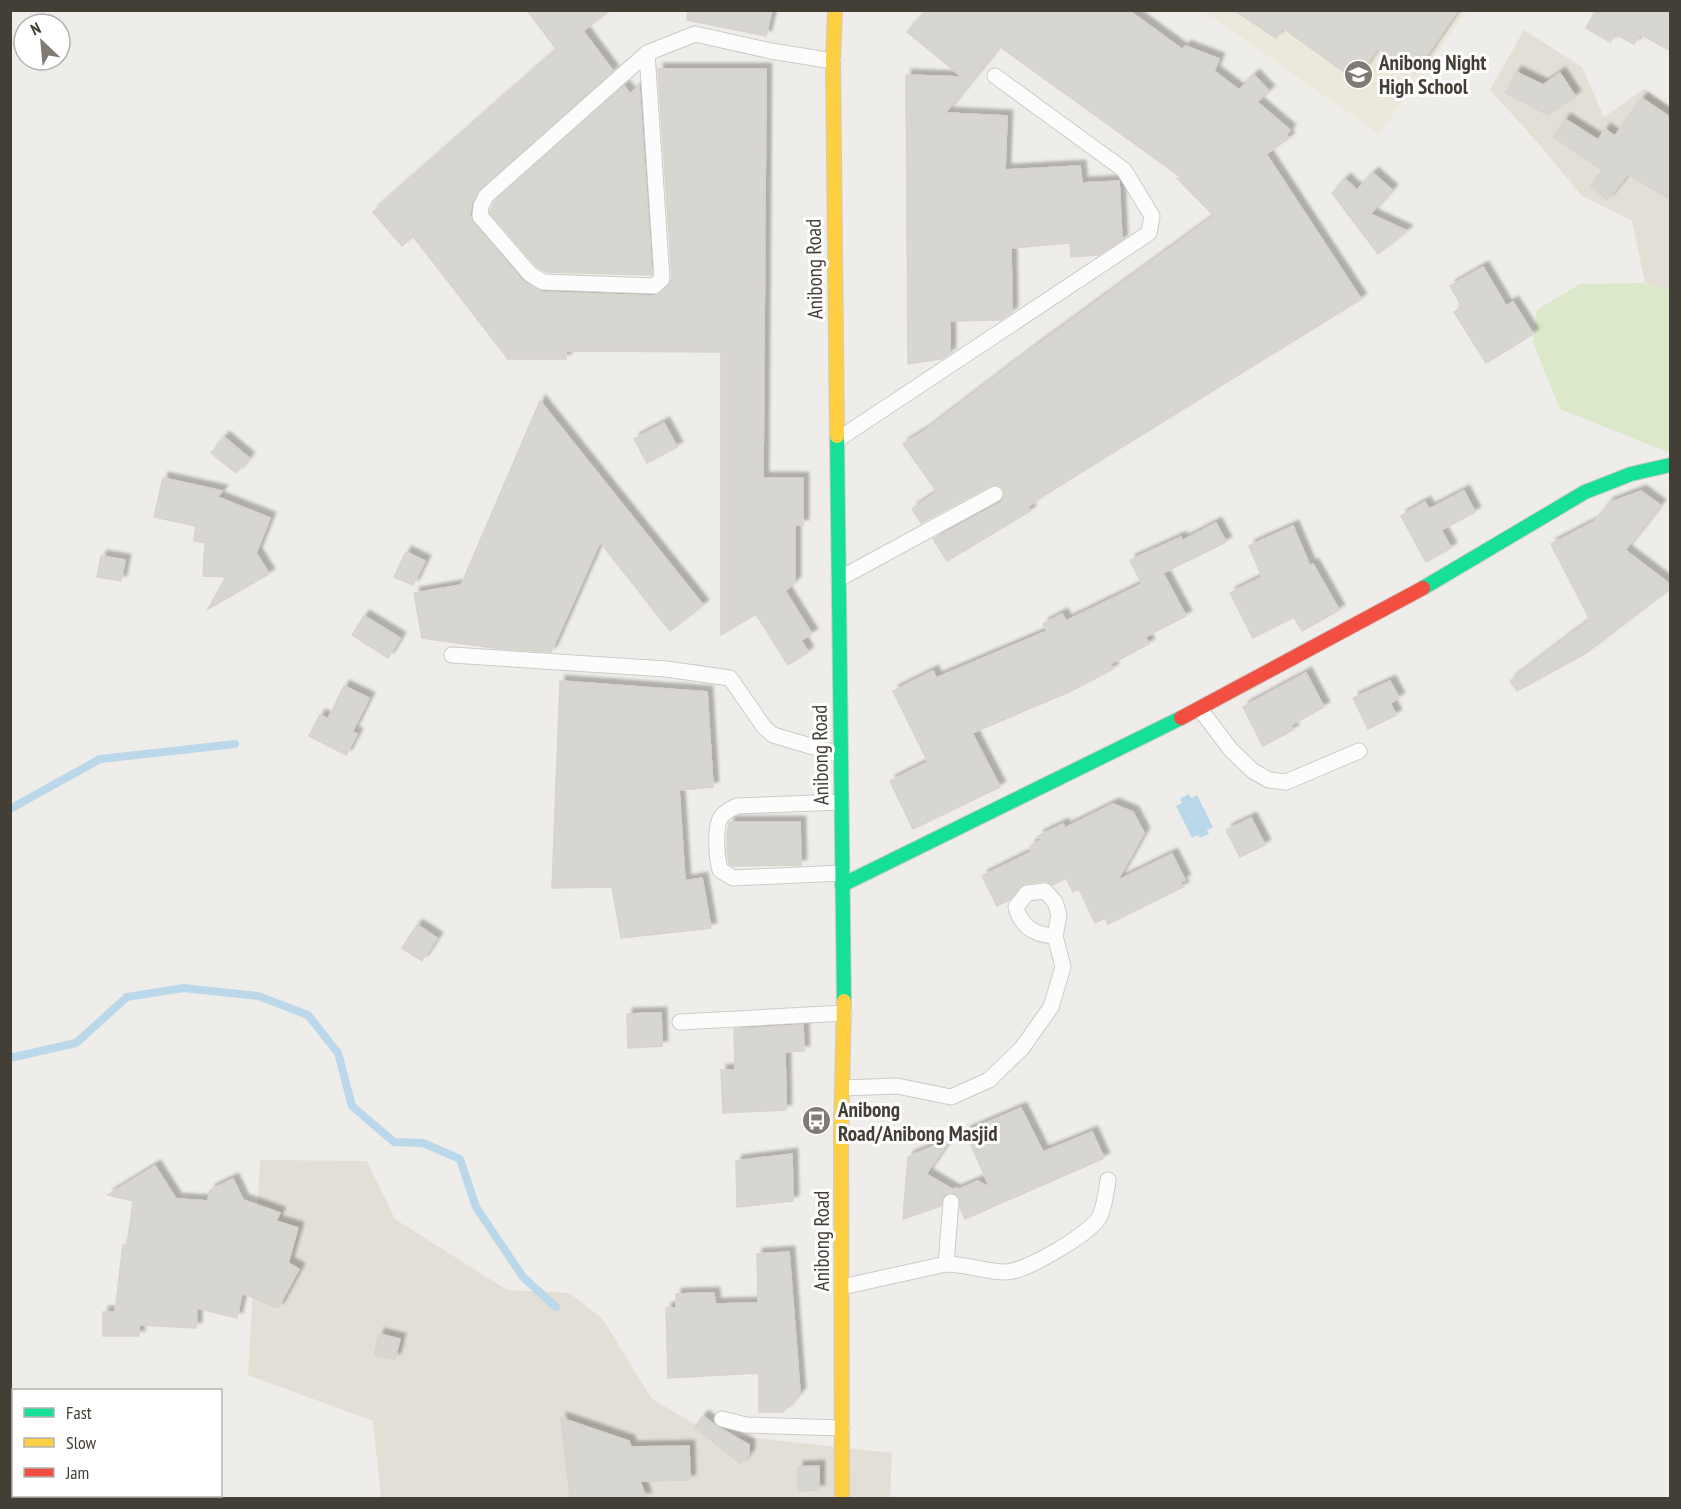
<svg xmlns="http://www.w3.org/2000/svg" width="1681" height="1509" viewBox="0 0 1681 1509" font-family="'PT Sans Narrow',sans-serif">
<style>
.residential{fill:#e3dfd6}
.education{fill:#ece8db}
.green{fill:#dbe8ca}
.water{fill:#bbd7ea}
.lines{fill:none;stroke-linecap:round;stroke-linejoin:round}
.stream{stroke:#bbd7ea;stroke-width:8}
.building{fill:#d8d6d1;stroke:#d7d4cf;stroke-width:1.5;filter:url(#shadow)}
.lane-casing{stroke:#cdcbc6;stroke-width:17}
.fast-casing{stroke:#cecac0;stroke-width:16}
.slow-casing{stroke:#cecac0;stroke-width:16}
.jam-casing{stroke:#cecac0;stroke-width:16}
.lane{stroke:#fdfcfc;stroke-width:15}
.fast{stroke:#16e098;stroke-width:14}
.slow{stroke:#ffcf43;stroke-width:14}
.jam{stroke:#f24e42;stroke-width:14}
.labels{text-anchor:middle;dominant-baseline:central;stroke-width:6;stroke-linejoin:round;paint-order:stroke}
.poi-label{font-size:21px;font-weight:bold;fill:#443f36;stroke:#fff;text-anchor:start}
.street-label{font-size:21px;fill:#443f36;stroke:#fff}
</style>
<defs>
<filter id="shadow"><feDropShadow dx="5.5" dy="-5.5" stdDeviation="1.5" flood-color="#0004"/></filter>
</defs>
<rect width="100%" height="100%" fill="#efede9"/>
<g class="residential">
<polygon points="1524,30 1582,67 1604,117 1644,89 1670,106 1670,290 1645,283 1632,221 1582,196 1537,142 1490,90"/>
<polygon points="260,1160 367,1161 395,1219 507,1290 569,1293 602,1318 652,1399 710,1433 892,1453 890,1498 381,1498 373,1421 248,1375"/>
</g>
<polygon class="education" points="1459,10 1465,14 1379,134 1204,11"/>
<polygon class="green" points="1645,283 1670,290 1670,453 1560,409 1533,342 1537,310 1580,284"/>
<polygon class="water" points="1189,794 1191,798 1197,795 1213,827 1207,830 1209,834 1200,838 1198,835 1192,838 1176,806 1182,803 1180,799"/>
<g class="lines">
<g class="stream">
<polyline points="10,809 100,759 235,744"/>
<polyline points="10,1058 76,1043 127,997 184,988 258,996 308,1015 338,1053 352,1106 394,1142 423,1143 460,1159 476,1207 523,1277 556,1307"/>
</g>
</g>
<g class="building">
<polygon points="527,10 610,10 583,31 613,71 480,189 471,205 470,215 473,222 523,281 542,292 654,296 660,293 668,286 672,278 658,69 766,69 763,478 803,478 803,525 795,525 795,582 785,591 812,634 801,640 808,652 788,665 756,614 721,635 721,352 566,351 566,359 508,359 413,236 402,246 373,212 557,50"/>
<polygon points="688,10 772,10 766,36 687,20"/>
<polygon points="927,10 1128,10 1183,50 1185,46 1219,59 1214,71 1239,90 1254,75 1269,91 1257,102 1290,130 1286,135 1289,138 1266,154 1361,299 1046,494 1028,507 1030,511 947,561 933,539 1000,503 1004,499 1004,490 1000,485 991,485 921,523 912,509 937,492 903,444 923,432 1032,349 1214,216 1177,178 1182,178 999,46 945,113 1007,116 1005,170 1080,166 1082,183 1119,181 1122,240 1098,255 1071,257 1070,243 1011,248 1012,312 1000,320 950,321 950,353 941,359 908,364 906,75 962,77 907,32"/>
<polygon points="1234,10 1458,10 1415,73 1378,48 1355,80 1283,28 1276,38"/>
<polygon points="1596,10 1671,10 1671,51 1640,34 1634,44 1615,34 1610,42 1586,28"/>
<polygon points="1516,72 1543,85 1560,73 1575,96 1548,115 1506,93"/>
<polygon points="624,86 630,94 639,86 652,275 546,272 536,266 490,213 491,209 494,202"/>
<polygon points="1642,98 1671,118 1671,200 1628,174 1607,200 1591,186 1603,171 1554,137 1565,119 1598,140 1605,129 1615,136"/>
<polygon points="1373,173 1392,190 1370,214 1407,231 1378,254 1332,193 1345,179 1357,190"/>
<polygon points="1483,267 1506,306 1513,302 1533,334 1486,363 1454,312 1462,307 1450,286"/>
<polygon points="540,401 703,605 670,631 600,542 551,652 494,648 422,638 414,593 461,585"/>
<polygon points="664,423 677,447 647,463 634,439"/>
<polygon points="224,437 249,458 236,473 211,453"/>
<polygon points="163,478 222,491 217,497 270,518 256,553 269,574 208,609 226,577 203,576 205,543 194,541 196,526 154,517"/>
<polygon points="1464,491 1475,512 1441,530 1451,548 1426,562 1401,516 1425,502 1429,509"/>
<polygon points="1641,491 1660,505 1625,550 1671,585 1671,588 1586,653 1517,691 1510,681 1590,620 1551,544 1594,522 1609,503"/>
<polygon points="1216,523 1226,542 1163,573 1186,616 1145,637 1149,644 1110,664 1113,669 1069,692 972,733 1000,787 913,829 890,781 928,762 893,691 933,671 936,678 1047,631 1043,624 1062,614 1066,621 1142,584 1130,560 1181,537 1182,541"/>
<polygon points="1293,526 1310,566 1313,564 1339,610 1302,631 1294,617 1253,638 1230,593 1262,577 1249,546"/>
<polygon points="406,552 425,561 413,585 394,577"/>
<polygon points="101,556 125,560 121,581 97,577"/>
<polygon points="364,616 400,638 388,658 352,635"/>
<polygon points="1306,673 1324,707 1291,725 1293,730 1263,746 1243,707"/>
<polygon points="560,681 707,692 713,787 679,790 685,881 702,878 711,928 621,938 612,887 552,888"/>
<polygon points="1390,681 1399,698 1390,703 1396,715 1368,729 1353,698"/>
<polygon points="344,686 369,698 352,732 357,734 346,755 309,736 320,715 328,719"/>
<polygon points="1113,804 1133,812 1144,833 1117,881 1172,854 1185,880 1180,882 1183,887 1108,924 1105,918 1095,923 1079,889 1073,892 1066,878 1053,885 1044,881 1023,884 1009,900 997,906 982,876 1031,852 1030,846 1041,840 1038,836 1063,824 1065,828"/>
<polygon points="1251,818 1265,845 1240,857 1226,830"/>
<polygon points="729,822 800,822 801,865 733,866 729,864 727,850 727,836"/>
<polygon points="417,925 437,938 422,961 402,948"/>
<polygon points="661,1013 662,1046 628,1048 627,1014"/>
<polygon points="803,1025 804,1051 785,1052 786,1110 723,1113 721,1070 735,1070 734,1029"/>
<polygon points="1021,1108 1043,1152 1092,1132 1104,1158 965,1219 960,1207 959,1197 951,1192 943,1196 941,1206 903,1219 908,1157 950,1139 926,1174 955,1191 978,1181 990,1188 965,1132"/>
<polygon points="792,1154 793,1201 737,1207 736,1161"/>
<polygon points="155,1166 176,1199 208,1201 210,1190 233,1179 243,1200 280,1213 276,1221 298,1228 288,1263 299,1269 278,1308 242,1293 237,1318 197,1308 196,1328 139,1325 139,1336 103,1336 103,1312 115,1312 123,1245 127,1246 133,1201 108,1195"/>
<polygon points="789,1252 800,1393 783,1412 759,1412 759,1373 668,1378 666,1308 676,1308 676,1294 714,1293 715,1304 758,1303 757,1254"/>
<polygon points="379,1334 400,1339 395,1359 374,1355"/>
<polygon points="703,1416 716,1426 749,1445 749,1454 741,1464 695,1427"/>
<polygon points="561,1418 629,1441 631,1447 689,1446 690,1480 640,1481 646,1498 570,1498"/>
<polygon points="819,1466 819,1490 798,1491 798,1467"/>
</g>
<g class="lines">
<defs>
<g id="lane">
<polyline points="647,53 662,279 654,286 543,282 530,274 480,216 481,206 486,196 647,53 695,34 771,51 833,61"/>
<polyline points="837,440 1149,233 1152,216 1124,170 995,76"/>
<polyline points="839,579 995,494"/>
<polyline points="452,655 666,669 730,678 764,727 773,735 841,755"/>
<polyline points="1200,709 1231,750 1253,771 1269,780 1286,782 1359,751"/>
<path d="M841,802L737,806C731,809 724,812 721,817C714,827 717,859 720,870L733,878L842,873"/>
<polyline points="680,1022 844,1013"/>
<path d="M842,1088L897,1086L951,1097L989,1080L1022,1048L1051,1007L1063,967L1055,936L1059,915L1055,902L1045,891L1027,893L1016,907C1021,927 1035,935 1055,936"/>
<polyline points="946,1264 951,1202"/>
<path d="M842,1287L946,1264C966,1264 985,1272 1006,1272C1025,1272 1092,1233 1100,1216C1105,1205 1106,1192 1108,1180"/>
<polyline points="722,1419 746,1425 842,1428"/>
</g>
<g id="fast">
<polyline points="837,436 844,1001"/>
<polyline points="1423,588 1585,492 1631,474 1670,465"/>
<polyline points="842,885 1181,718"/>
</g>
<g id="slow">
<polyline points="835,10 833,61 837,436"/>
<polyline points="842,1498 841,1135 844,1001"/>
</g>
<polyline id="jam" points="1181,718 1423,588"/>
</defs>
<use href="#lane" class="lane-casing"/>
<use href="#fast" class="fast-casing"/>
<use href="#slow" class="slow-casing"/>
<use href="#jam" class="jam-casing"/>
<use href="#lane" class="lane"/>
<use href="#fast" class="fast"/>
<use href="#slow" class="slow"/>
<use href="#jam" class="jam"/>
</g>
<defs>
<symbol id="school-disc" viewBox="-11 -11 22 22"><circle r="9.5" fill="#807c75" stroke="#fff"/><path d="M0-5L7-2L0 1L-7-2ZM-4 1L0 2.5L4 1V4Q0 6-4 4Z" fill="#fff"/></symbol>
<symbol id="bus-disc" viewBox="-11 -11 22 22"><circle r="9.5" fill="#807c75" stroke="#fff"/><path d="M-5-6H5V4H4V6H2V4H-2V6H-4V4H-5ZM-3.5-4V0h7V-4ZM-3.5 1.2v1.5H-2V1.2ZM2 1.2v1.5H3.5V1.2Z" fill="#fff"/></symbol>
</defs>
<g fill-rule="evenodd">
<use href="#school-disc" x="1342" y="58" width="33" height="33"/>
<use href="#bus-disc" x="800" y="1104" width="33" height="33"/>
</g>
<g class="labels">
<g class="poi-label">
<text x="1379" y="62">Anibong Night<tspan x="1379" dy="24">High School</tspan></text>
<text x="838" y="1109">Anibong<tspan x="838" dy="24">Road/Anibong Masjid</tspan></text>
</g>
<g class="street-label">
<text transform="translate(814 269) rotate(-91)">Anibong Road</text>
<text transform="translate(820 755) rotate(-91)">Anibong Road</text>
<text transform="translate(821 1241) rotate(-90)">Anibong Road</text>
</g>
</g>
<rect width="1681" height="1509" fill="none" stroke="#443f36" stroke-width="24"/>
<rect x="12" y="1389" width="210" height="108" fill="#ffffff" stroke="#b4b2af" stroke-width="1.5"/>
<rect x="24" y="1408" width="30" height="9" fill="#16e098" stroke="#b4b2af" stroke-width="1.5"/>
<text x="66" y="1419" font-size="18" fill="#443f36">Fast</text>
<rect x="24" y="1438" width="30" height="9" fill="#ffcf43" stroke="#b4b2af" stroke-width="1.5"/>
<text x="66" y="1449" font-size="18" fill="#443f36">Slow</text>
<rect x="24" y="1468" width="30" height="9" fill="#f24e42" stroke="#b4b2af" stroke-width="1.5"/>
<text x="66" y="1479" font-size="18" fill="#443f36">Jam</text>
<g transform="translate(42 42) rotate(334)"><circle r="28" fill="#ffffff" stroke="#b4b2af" stroke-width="1.5"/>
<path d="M0-4.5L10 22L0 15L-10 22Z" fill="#807c75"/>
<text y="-9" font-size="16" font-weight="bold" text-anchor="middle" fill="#443f36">N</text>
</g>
</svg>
